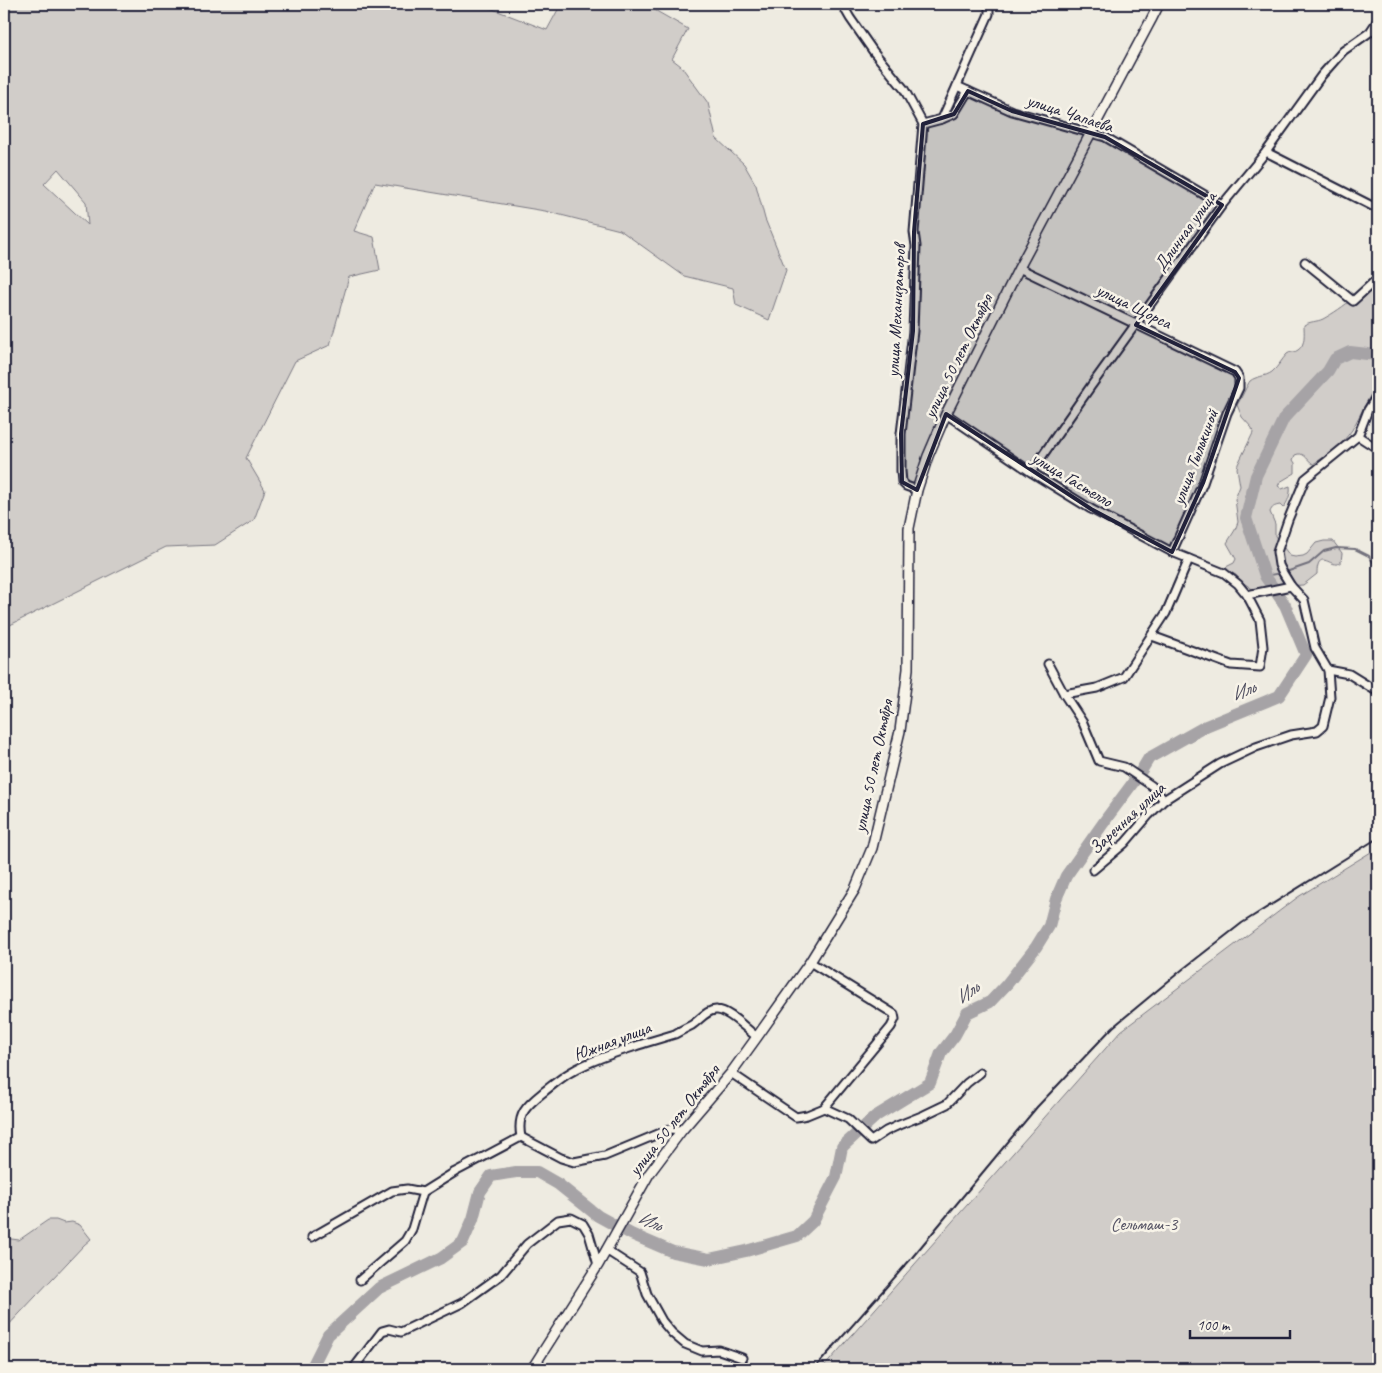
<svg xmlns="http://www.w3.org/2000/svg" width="1382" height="1373" viewBox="0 0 1382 1373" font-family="Caveat,sans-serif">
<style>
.green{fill:#d1cdc9;stroke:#7a7882;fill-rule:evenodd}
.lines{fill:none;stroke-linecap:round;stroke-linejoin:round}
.stream{stroke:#716f7b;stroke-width:2}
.river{stroke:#a6a3a6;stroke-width:12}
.street-casing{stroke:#22223b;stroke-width:11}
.secondary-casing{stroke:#22223b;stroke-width:12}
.street{stroke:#f7f3e8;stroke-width:7}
.secondary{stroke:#f7f3e8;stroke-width:9}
.rail{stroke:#22223b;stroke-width:2}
.marked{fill:#22223b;fill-opacity:0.2;stroke:#22223b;stroke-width:4;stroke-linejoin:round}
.labels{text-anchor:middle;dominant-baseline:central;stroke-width:5;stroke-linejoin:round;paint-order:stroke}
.street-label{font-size:18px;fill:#22223b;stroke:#f7f3e8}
.park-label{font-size:18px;fill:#575566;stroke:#f7f3e8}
.water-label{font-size:19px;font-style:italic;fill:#504f60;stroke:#f7f3e8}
</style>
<rect width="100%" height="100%" fill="#eeebe1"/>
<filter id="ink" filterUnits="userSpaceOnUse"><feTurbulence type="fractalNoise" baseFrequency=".02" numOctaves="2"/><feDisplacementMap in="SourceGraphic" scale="10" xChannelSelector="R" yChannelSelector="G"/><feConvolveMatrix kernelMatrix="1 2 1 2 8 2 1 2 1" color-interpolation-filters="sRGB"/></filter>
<g filter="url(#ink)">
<g class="green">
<path d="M4,4H491L490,8L547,30L561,4H644L688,29L672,59L681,66L708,103L716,138L744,164L756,185L765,219L786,270L769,320L736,305L733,288L684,276L620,230L545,211L375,183L354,231L374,237L380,270L349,277L330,345L295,361L246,458L265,490L254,520L215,545L166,547L4,628ZM58,169L86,202L88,225L44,184Z"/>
<path d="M1378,268V386L1373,390L1352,430L1338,448L1313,464C1306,459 1304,451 1295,455L1293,460L1295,463V473L1280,482L1278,486L1282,489L1290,486C1291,494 1288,502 1283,508L1280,505C1274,506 1272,507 1270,512L1275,524V536L1290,556L1295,557L1303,556L1307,554L1316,543L1324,541H1333L1342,553L1341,562C1340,562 1339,564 1337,564C1331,565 1321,554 1318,565C1317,568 1317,571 1317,574L1303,585L1285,586L1254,590L1242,582L1236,575L1228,571L1226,567L1234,563L1236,559L1227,543L1235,530L1238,522L1235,499L1240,486L1237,468L1238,464L1253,433L1252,428L1242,417L1237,405C1240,401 1248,383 1250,381C1256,376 1265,377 1272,372C1278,367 1282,359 1287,354C1290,351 1295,353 1298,350C1306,345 1304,332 1304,325C1310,321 1317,322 1323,319C1343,308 1368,289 1378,268Z"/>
<polygon points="1371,852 1378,862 1378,1369 822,1369 1121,1031 1298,897"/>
<polygon points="48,1220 56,1220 64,1223 72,1222 80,1225 91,1239 84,1245 4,1330 4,1238 19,1240"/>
</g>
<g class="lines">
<g class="stream">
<polyline points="1286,572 1309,564 1324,551 1336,548 1355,549 1369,556 1378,570"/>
<polyline points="1265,576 1281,573"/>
</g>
<polyline class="river" points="311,1369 328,1335 379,1288 441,1258 463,1242 473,1219 480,1192 491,1176 516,1172 537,1172 558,1184 598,1216 631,1234 673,1252 709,1259 746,1251 797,1236 813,1221 836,1177 842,1147 876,1116 930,1083 941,1053 955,1035 967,1013 990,1002 1007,984 1036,947 1049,926 1056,899 1066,876 1109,815 1138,776 1149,758 1206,726 1279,696 1306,655 1285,605 1265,576 1246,518 1256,476 1284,418 1328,371 1335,359 1350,352 1376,355 1378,353"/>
<defs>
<g id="street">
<polyline points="842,4 850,18 873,51 904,89 923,124 914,232 916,246 913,331 901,434 901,471 902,482 906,486 917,490"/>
<polyline points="957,86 1012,111 1105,137 1222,205"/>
<polyline points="942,119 954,114 968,91"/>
<polyline points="923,124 942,119 989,14 989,4"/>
<polyline points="1266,152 1378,209"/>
<polyline points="1305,262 1353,301 1378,278"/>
<polyline points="1019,268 1235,372 1239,378 1239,388 1227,413 1203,483 1172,552"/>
<polyline points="946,414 1031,472 1091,509 1172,552 1224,573 1238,584 1247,595 1260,620 1263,647 1260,667 1231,665 1152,636"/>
<polyline points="1358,436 1378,449"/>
<polyline points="1031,472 1091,386 1222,205 1266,152 1321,76 1343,51 1370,32 1378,20"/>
<polyline points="1247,595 1291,586"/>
<polyline points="1048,664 1064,694 1083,723 1099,761 1124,767 1152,786 1164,800"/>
<polyline points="1328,670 1349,674 1378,692"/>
<polyline points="1064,694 1097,688 1124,677 1166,613 1189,559"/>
<polyline points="1093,870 1125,843 1149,815 1164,800 1220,764 1256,747 1291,735 1317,731 1323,726 1330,697 1328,670 1315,648 1304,600 1291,586 1283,573 1279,565 1277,552 1288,520 1305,479 1358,436 1368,410 1378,394"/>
<polyline points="731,1073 796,1117 807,1115 824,1108 891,1027 895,1019 894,1014 810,962"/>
<polyline points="824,1108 848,1119 871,1141 886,1131 899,1125 924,1115 947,1104 967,1083 980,1073"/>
<path d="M521,1137C516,1112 529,1104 546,1090C554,1084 562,1077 571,1072C593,1059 621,1051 645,1043C655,1040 665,1037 675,1034C680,1031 686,1028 692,1025C700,1020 707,1009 717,1010C729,1010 747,1030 757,1037"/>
<polyline points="521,1137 561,1158 574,1162 605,1156 670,1129 682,1130"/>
<polyline points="312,1237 392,1191 407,1189 423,1192"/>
<polyline points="606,1250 640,1272 647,1294 662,1321 672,1333 685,1344 702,1351 719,1350 742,1358"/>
<polyline points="360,1280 405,1241 412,1229 423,1192 455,1172 521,1137"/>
<polyline points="353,1369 382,1331 389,1329 401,1332 462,1303 501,1275 527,1244 558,1220 571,1218 583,1224 589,1234 598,1265"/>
</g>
<polyline id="secondary" points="532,1369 598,1265 649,1174 682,1130 731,1073 757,1037 810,962 855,889 872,848 900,731 908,669 909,528 917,490 928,456 946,414 1019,268 1151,20 1159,4"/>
</defs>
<use href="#street" class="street-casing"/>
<use href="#secondary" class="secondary-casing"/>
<use href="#street" class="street"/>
<use href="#secondary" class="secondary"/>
<polyline class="rail" points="814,1369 910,1260 1037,1107 1113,1027 1183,969 1242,923 1378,838"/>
</g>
</g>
<path class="marked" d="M968,91L1012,111L1105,137L1222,205L1136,325L1235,372L1239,378L1203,483L1172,552L1091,509L946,414L917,490L902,482L901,434L913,331L914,232L923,124L954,114Z"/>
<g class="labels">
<g class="street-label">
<text transform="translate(1070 113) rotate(18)">улица Чапаева</text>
<text transform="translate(1185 231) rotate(-54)">Длинная улица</text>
<text transform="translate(1134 306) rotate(26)">улица Щорса</text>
<text transform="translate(896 311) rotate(-87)">улица Механизаторов</text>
<text transform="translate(958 356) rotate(-64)">улица 50 лет Октября</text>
<text transform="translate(1195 457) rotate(-69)">улица Тылькиной</text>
<text transform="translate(1072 479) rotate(31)">улица Гастелло</text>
<text transform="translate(873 766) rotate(-78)">улица 50 лет Октября</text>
<text transform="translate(1127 818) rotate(-43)">Заречная улица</text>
<text transform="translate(612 1041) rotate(-21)">Южная улица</text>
<text transform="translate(674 1120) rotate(-52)">улица 50 лет Октября</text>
</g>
<g class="park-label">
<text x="1144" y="1224">Сельмаш-3</text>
</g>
<g class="water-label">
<text transform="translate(1243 691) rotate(-22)">Иль</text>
<text transform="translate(967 993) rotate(-36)">Иль</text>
<text transform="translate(650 1221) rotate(24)">Иль</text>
</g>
</g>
<rect width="1382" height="1373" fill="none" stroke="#f7f3e8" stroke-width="20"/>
<rect x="10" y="10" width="1362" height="1353" fill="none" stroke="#22223b" stroke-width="2" filter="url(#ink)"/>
<path d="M1190 1330v8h100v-8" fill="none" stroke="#22223b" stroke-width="2.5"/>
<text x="1197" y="1330" font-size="15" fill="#22223b" stroke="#f7f3e8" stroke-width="4" paint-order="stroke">100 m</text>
</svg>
